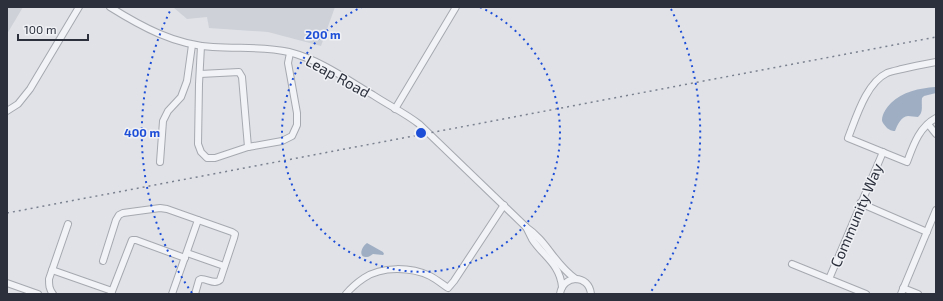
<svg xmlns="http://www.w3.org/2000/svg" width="943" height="301" viewBox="0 0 943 301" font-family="'Exo 2',sans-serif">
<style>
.built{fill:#ced1d8}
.water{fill:#9faec3}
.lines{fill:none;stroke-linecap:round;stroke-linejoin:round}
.minor-casing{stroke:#a6a9b0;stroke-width:8}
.minor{stroke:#f2f3f6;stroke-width:6}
.rail{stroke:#7b818f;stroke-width:1.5;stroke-dasharray:2 4;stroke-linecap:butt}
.ring{fill:none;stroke:#1d4ed8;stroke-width:2;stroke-dasharray:2 4}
.labels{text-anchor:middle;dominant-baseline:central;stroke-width:3;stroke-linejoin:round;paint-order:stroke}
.street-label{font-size:15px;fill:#2b303c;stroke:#eff1f5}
.centre{fill:#1d4ed8;stroke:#eff1f5;stroke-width:2}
.ring-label{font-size:12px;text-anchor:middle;font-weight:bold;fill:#1d4ed8;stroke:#eff1f5;stroke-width:3;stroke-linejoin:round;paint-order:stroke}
</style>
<rect width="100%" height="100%" fill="#e0e2e7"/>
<g class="built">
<polygon points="7,7 23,7 7,34"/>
<polygon points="173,7 335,7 321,46 268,32 209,28 207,17 187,19"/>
</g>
<g class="water">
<path d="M935,87L936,88V93L924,96L922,98C921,105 924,112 918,117C915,117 911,116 908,116C901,116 897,126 895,131C891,131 890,130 887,128C885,125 882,123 882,120C882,114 887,107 891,103C902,92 920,88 935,87Z"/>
<path d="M367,243L383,252L384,254L383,255L373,254C371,255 369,257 367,257C358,258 361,247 367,243Z"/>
</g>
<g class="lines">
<defs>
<g id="minor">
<path d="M110,7C142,27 175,45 213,47C239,49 264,46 289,52C320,60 346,79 373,95C388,105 405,113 419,124L526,227C547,241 555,265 576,279"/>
<polyline points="201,46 199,84 198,144 201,152 207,158 215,158 248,147 282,141 292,136 297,125 297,113 288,63 290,53"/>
<path d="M936,62C925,64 914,66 902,69C898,70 892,71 887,73C866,83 856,118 848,138L907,162C913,146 919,127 936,118"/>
<polyline points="200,74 239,72 242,77 248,147"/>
<polyline points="395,109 456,7"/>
<polyline points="7,111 18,104 30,89 79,7"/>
<polyline points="928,124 936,134"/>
<polyline points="160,162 163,121 168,111 181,97 187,81 192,45"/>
<polyline points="860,203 927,232"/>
<path d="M526,227C528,231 530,235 532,239C543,256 560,264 562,287"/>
<polyline points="187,253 224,266"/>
<path d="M103,261L116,220L119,215L123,213L160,208L167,209L232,232L235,234L234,238L220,280C215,285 208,279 201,279L199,280L195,294"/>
<polyline points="792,264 866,294"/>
<polyline points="52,270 112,291"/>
<polyline points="829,279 883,152"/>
<polyline points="7,283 38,294"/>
<polyline points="903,288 918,294"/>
<path d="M53,294C49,289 49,285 49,279L68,224"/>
<polyline points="111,294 132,240 136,240 185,258"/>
<polyline points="172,294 198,220"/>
<path d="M346,294C351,288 358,282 364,278C382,266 411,267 430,276C436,279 442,284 448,288L454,281L504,205"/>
<path d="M560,294C563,274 589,274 591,294"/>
<polyline points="901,294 936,210"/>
</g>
</defs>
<use href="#minor" class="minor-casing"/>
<use href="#minor" class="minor"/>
<polyline class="rail" points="7,213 936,37"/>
</g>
<g class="ring">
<path d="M480 7A139 139 0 1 1 362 7"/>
<path d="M192 293A279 279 0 0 1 171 9M671 9A279 279 0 0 1 650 293"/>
</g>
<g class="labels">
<g class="street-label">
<text transform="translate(338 76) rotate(29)">Leap Road</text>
<text transform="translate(856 215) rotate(-67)">Community Way</text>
</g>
</g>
<circle cx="421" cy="133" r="6" class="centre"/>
<g class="ring-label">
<text x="323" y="39">200 m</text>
<text x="142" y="137">400 m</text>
</g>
<rect width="943" height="301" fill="none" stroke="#2b303c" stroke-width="16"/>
<path d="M18 34v6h70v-6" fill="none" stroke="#2b303c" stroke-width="2"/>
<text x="24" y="34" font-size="12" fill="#2b303c" stroke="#eff1f5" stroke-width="3" paint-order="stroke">100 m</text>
</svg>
